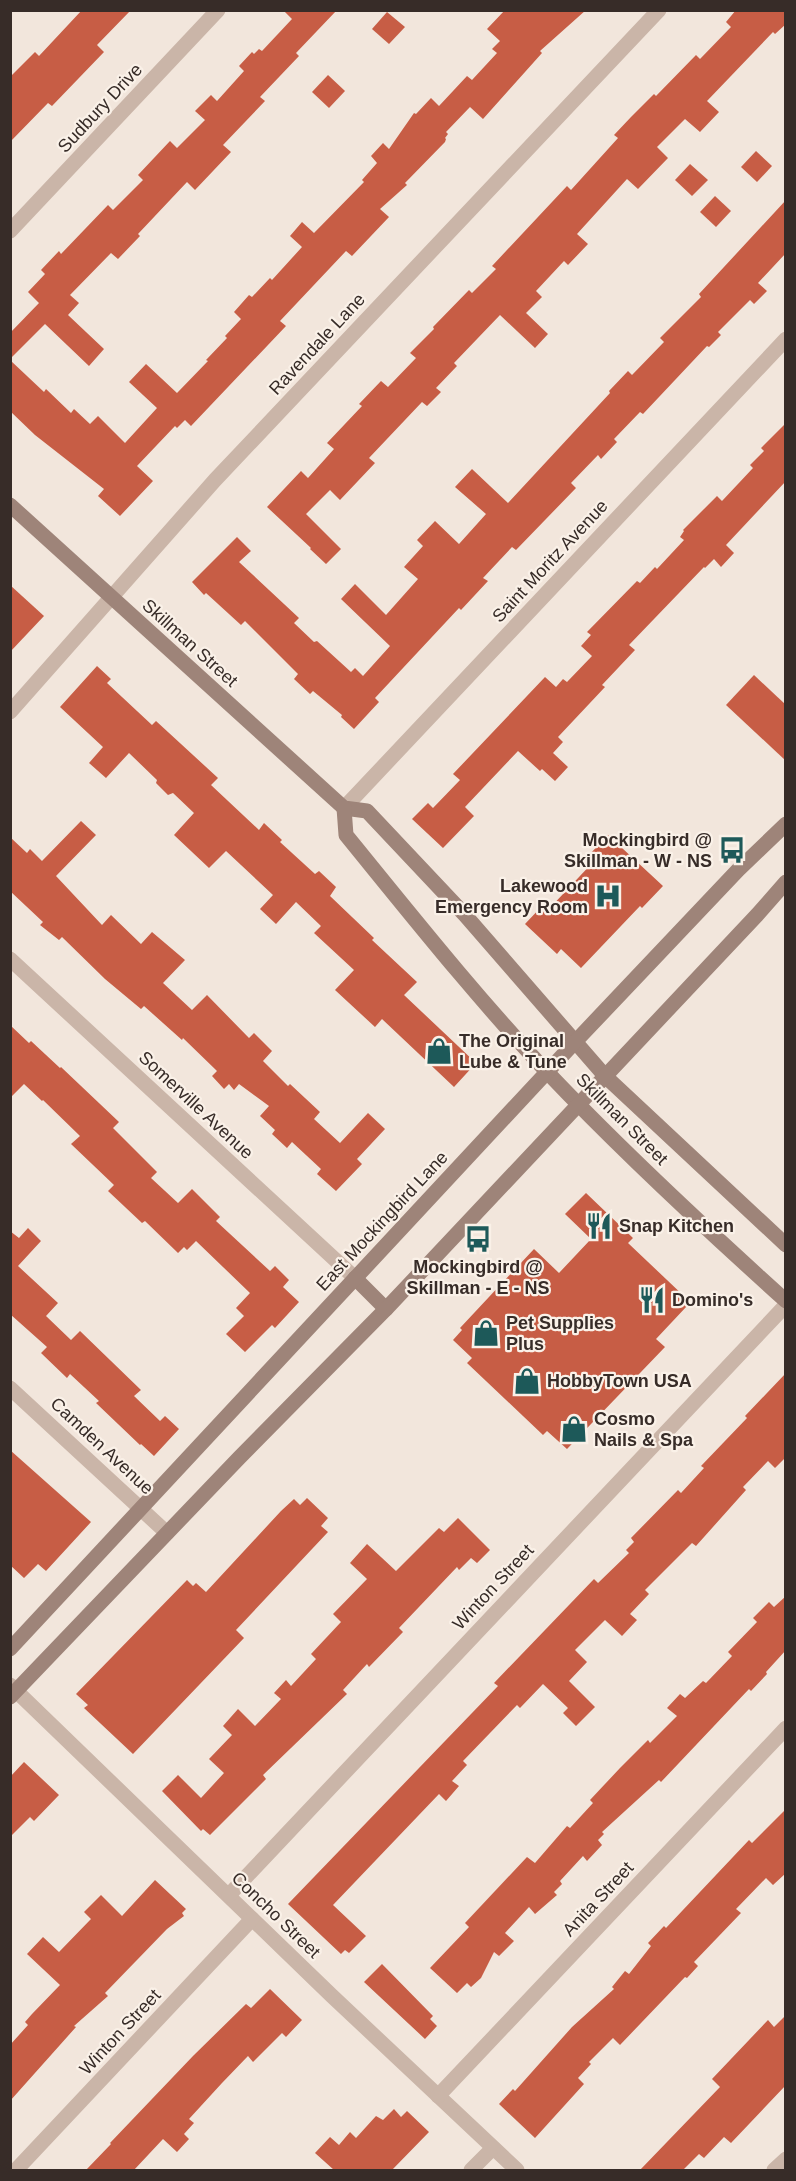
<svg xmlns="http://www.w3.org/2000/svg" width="796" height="2181" viewBox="0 0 796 2181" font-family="Helvetica,sans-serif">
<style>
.building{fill:#c75d45}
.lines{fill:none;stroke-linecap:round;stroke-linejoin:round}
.minor{stroke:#cab5a8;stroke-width:15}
.secondary{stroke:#9e8479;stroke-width:15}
.labels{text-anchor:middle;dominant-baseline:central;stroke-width:4.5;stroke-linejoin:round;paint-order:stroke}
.street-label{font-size:18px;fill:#372c28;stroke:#faf1e8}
.poi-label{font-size:18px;font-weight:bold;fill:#372c28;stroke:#faf1e8;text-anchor:start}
</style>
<rect width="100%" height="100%" fill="#f2e6dc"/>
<g class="building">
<polygon points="82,10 131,10 97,45 104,52 52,106 48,103 10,142 10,77 35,52 39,56"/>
<polygon points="283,10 337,10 296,53 299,56 260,97 265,101 223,145 231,152 195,190 187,182 138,234 140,236 118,259 111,253 70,295 79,303 68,315 104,349 89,366 45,324 10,359 10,333 39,303 28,292 45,274 41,270 59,251 61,254 108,205 113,210 143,180 138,175 170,141 177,148 205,120 195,111 211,95 217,101 244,71 239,66 252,52 254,54 259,49 262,51 292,19"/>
<polygon points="505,10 586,10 540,51 542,53 483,119 470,107 446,132 448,134 445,138 446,139 445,142 405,183 407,185 380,209 389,217 352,256 346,251 280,321 286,326 191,426 185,420 177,428 175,426 137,466 153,481 120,516 98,496 104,489 35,435 10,411 10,360 44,392 46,389 71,413 74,409 90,424 98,416 125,443 157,408 129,382 146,364 177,393 208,361 206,360 227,338 225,336 241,319 234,312 249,295 252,297 270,278 272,280 302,247 290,236 302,222 314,233 364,182 362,180 377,163 371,156 383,143 389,149 414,113 416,114 431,98 439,106 467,76 472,80 497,53 492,49 500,41 487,29"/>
<polygon points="736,10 786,10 786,24 775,34 773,32 707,101 719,112 700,132 685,119 657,147 668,158 638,189 627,179 577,234 588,244 568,265 564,261 536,291 542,297 526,313 548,334 535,348 500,315 454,363 457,366 436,388 441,392 427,406 422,402 369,458 375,463 340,500 330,490 306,514 341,549 326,564 310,549 311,548 267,507 301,471 308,478 334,449 327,443 362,406 359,404 381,381 388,387 416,358 410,353 434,329 433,327 469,290 472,293 496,269 492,266 567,186 571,190 618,138 614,135 631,117 654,94 656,96 696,55 700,59 731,27 726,22"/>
<polygon points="387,12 405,27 389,44 372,29"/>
<polygon points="328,75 345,91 329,108 312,92"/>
<polygon points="756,151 772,166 757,182 741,167"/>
<polygon points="690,164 708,180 692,196 675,180"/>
<polygon points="715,196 731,211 716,227 700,212"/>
<polygon points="786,200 786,253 758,283 767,291 754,304 750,300 718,332 721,335 709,347 707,346 643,414 640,412 614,439 617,442 601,459 598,455 571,483 576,488 516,550 512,547 483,578 488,581 461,610 459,608 375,698 379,702 354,729 341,717 342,715 313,691 310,694 294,679 298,674 245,621 241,625 206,593 204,595 192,582 237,537 251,551 239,562 299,618 294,623 314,642 317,641 351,672 355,668 363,676 390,646 341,599 355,584 386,615 418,579 404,567 423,546 417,540 435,521 459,544 486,514 455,487 472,469 508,503 610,393 609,391 628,371 632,375 664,342 660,338 701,297 699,294"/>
<polygon points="786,423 786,481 726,545 734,553 721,567 714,559 705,568 704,567 629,645 635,650 602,685 605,687 558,737 563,742 553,753 568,767 555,781 542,769 540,771 518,751 465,807 474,816 443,848 412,819 428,803 433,808 460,780 453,774 545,677 556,687 563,679 567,682 592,656 581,646 591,635 587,632 637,581 640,583 655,567 657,569 684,540 680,537 684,531 683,530 717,496 722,501 753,468 750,465 764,451 761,448"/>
<polygon points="10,585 44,616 10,652"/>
<polygon points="97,666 111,679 107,683 152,725 156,721 218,778 211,785 259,830 264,823 282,840 280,842 315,874 319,871 336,887 330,896 374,938 372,940 417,982 404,995 476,1063 454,1087 382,1019 375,1027 335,990 354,970 314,933 321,926 296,902 276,924 260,909 273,895 226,851 209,868 174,835 194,813 173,793 168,795 156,783 157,780 129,753 106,778 89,763 103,747 60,707"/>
<polygon points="754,675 786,705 786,761 726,705"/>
<polygon points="81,821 96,835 56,876 102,925 111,915 141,944 152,932 185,960 163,983 192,1010 207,995 249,1038 254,1033 272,1051 263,1061 288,1086 290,1084 320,1112 314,1119 340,1143 368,1113 385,1129 357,1159 362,1164 336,1191 317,1174 321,1169 292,1142 287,1148 272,1134 275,1130 260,1116 269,1106 239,1084 234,1090 229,1084 224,1089 212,1076 217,1071 183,1038 182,1040 144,1006 141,1009 105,979 62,937 59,940 40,925 43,922 10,891 10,837 27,853 30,849 42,861"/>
<polygon points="608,835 663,886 642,908 640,906 581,968 561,949 557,954 525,924 543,905 548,910 595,860 589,855"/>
<polygon points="10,1025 29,1043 31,1041 60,1068 61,1067 119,1122 113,1128 157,1172 151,1178 178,1203 192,1189 220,1217 216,1221 270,1271 275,1266 289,1280 283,1287 299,1302 275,1328 272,1325 245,1352 226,1334 244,1316 236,1308 250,1293 196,1241 187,1250 184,1247 178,1253 145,1221 142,1223 108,1191 114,1185 71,1144 80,1136 43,1100 42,1101 24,1084 10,1098"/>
<polygon points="586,1193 633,1238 628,1243 686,1298 682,1302 687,1306 656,1339 665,1347 567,1449 547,1431 543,1435 467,1363 472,1358 453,1340 462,1330 460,1328 534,1249 559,1273 591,1239 565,1214"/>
<polygon points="28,1228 41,1241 18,1266 58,1303 46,1316 71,1340 80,1331 141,1390 134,1396 160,1421 165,1416 179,1429 154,1456 141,1444 140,1445 96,1403 99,1401 70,1374 67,1378 41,1353 47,1347 10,1314 10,1231 19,1238"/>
<polygon points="786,1373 786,1457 775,1468 768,1461 743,1487 746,1490 696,1546 692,1543 645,1590 649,1594 630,1614 637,1620 622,1636 605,1620 575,1650 587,1662 569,1681 595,1707 576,1726 563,1713 568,1708 543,1684 520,1708 517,1705 463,1761 467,1765 452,1781 459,1786 446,1801 439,1794 333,1905 366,1936 349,1953 345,1950 341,1954 288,1904 498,1686 494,1683 594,1579 598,1583 629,1553 626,1550 634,1542 631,1538 678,1490 681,1493 704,1468 701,1466 747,1418 745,1416"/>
<polygon points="10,1450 91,1522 46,1571 38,1564 24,1578 10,1565"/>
<polygon points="307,1498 328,1518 321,1526 328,1532 236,1630 244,1638 133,1754 84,1708 88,1705 76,1694 187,1580 193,1586 196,1583 206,1592 281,1511 294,1499 300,1505"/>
<polygon points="458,1518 490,1550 477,1563 471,1558 459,1570 457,1567 399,1628 403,1632 369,1667 367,1664 343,1690 347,1694 263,1775 266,1779 210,1835 203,1829 201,1831 162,1791 178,1775 201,1798 224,1773 209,1759 232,1735 223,1726 238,1709 255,1726 281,1699 274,1693 286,1680 291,1686 316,1659 311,1654 341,1622 333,1614 367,1579 350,1563 367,1544 396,1571 439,1528 444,1532"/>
<polygon points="786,1596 786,1650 766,1672 767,1674 751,1691 749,1689 661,1782 659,1780 602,1832 604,1834 598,1840 602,1845 587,1861 583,1856 560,1881 562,1884 554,1892 557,1895 535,1914 529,1907 505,1933 514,1941 499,1956 494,1952 481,1978 471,1987 467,1983 457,1993 430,1968 469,1927 465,1923 527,1857 535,1863 567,1826 570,1828 593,1803 590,1800 620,1768 648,1740 650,1743 677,1716 667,1708 680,1694 685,1698 703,1681 706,1683 732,1656 728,1652 757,1622 753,1618 769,1602 774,1607"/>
<polygon points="24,1762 59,1795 34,1821 30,1817 10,1837 10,1777"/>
<polygon points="786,1809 786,1873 773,1885 766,1878 736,1909 741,1913 694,1962 698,1966 687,1978 685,1977 620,2045 613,2038 589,2062 591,2064 578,2078 584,2084 535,2138 499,2104 513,2089 515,2091 572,2027 614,1989 612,1987 625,1971 629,1974 651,1946 648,1943 664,1926 666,1928 749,1840 752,1843"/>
<polygon points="155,1880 186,1909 182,1913 184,1916 167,1929 105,1993 108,1996 74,2026 76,2027 10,2101 10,2045 28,2025 25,2022 32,2014 60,1985 27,1954 43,1937 59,1952 91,1919 84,1912 101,1895 122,1916"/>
<polygon points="382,1964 433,2016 430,2019 437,2026 425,2039 364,1982"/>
<polygon points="270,1989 302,2020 286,2037 282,2033 253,2062 248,2056 222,2083 189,2119 194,2123 184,2134 189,2139 177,2152 163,2139 134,2170 86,2170 111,2144 110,2143 193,2056 246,2004 251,2008"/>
<polygon points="786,2015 786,2085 731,2143 724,2137 704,2158 699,2154 683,2170 640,2170 720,2087 712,2079 768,2020 774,2027"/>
<polygon points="394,2109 401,2117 407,2111 429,2132 392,2170 334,2170 315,2153 330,2137 339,2145 350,2132 356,2138 376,2116 383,2120"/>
</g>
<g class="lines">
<g class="minor">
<polyline points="10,231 218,10"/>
<polyline points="10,712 215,480 659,10"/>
<polyline points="344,808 786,339"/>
<polyline points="10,959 355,1278"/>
<polyline points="10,1388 167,1533"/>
<polyline points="10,1685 332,1996 517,2170"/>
<polyline points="229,1895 786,1305"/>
<polyline points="438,2096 786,1728"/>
<polyline points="16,2170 252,1919"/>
<polyline points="471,2170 493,2148"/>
<polyline points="774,2170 786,2159"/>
</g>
<g class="secondary">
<polyline points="10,505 344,808 367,811 465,915 605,1076 786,1245"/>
<path d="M344,808L346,835C412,916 477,998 549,1074C624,1153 705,1228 786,1301"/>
<polyline points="355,1278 386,1309"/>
<polyline points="10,1649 575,1042 738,870 786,824"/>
<polyline points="10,1697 239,1458 386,1309 757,915 786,882"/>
</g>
</g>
<defs>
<symbol id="bus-bare" viewBox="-9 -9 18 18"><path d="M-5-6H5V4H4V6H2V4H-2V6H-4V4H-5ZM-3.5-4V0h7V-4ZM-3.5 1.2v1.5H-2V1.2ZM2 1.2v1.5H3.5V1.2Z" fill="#1d5959" stroke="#faf1e8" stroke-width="2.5" paint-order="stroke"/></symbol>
<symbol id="hospital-bare" viewBox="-9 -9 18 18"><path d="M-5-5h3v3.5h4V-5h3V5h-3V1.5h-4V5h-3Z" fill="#1d5959" stroke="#faf1e8" stroke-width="2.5" paint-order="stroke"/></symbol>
<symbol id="shop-bare" viewBox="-9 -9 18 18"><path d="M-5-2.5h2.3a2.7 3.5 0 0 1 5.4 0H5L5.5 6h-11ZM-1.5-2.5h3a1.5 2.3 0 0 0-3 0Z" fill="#1d5959" stroke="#faf1e8" stroke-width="2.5" paint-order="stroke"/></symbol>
<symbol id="restaurant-bare" viewBox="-9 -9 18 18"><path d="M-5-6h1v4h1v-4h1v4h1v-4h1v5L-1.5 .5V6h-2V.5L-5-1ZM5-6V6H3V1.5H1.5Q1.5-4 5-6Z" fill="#1d5959" stroke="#faf1e8" stroke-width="2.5" paint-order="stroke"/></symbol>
</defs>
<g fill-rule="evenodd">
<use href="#bus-bare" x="713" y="831" width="38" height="38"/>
<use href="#hospital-bare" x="589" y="877" width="38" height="38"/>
<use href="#shop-bare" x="420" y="1032" width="38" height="38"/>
<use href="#restaurant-bare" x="580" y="1207" width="38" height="38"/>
<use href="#bus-bare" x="459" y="1220" width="38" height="38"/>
<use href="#restaurant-bare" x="633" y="1281" width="38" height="38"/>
<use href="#shop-bare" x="467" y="1314" width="38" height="38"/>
<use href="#shop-bare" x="508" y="1362" width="38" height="38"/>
<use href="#shop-bare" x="555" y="1410" width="38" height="38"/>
</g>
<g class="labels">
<g class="street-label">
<text transform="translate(100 108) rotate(-47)">Sudbury Drive</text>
<text transform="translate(317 344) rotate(-47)">Ravendale Lane</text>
<text transform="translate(550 561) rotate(-47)">Saint Moritz Avenue</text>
<text transform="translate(190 643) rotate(42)">Skillman Street</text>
<text transform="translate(196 1105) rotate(43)">Somerville Avenue</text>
<text transform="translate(622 1119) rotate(45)">Skillman Street</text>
<text transform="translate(382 1221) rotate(-47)">East Mockingbird Lane</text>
<text transform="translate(102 1446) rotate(43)">Camden Avenue</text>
<text transform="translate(493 1587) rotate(-47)">Winton Street</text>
<text transform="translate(598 1899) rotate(-47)">Anita Street</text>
<text transform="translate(276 1915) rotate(44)">Concho Street</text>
<text transform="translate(120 2032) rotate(-47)">Winton Street</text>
</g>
<g class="poi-label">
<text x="712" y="840" text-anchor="end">Mockingbird @<tspan x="712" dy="21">Skillman - W - NS</tspan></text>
<text x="588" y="886" text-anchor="end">Lakewood<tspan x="588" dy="21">Emergency Room</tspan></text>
<text x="459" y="1041">The Original<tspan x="459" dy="21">Lube &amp; Tune</tspan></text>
<text x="619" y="1226">Snap Kitchen</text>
<text x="478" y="1267" text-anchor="middle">Mockingbird @<tspan x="478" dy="21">Skillman - E - NS</tspan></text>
<text x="672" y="1300">Domino's</text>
<text x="506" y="1323">Pet Supplies<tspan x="506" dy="21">Plus</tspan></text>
<text x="547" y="1381">HobbyTown USA</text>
<text x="594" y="1419">Cosmo<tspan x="594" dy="21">Nails &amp; Spa</tspan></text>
</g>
</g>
<rect width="796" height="2181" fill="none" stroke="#372c28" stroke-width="24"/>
</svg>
